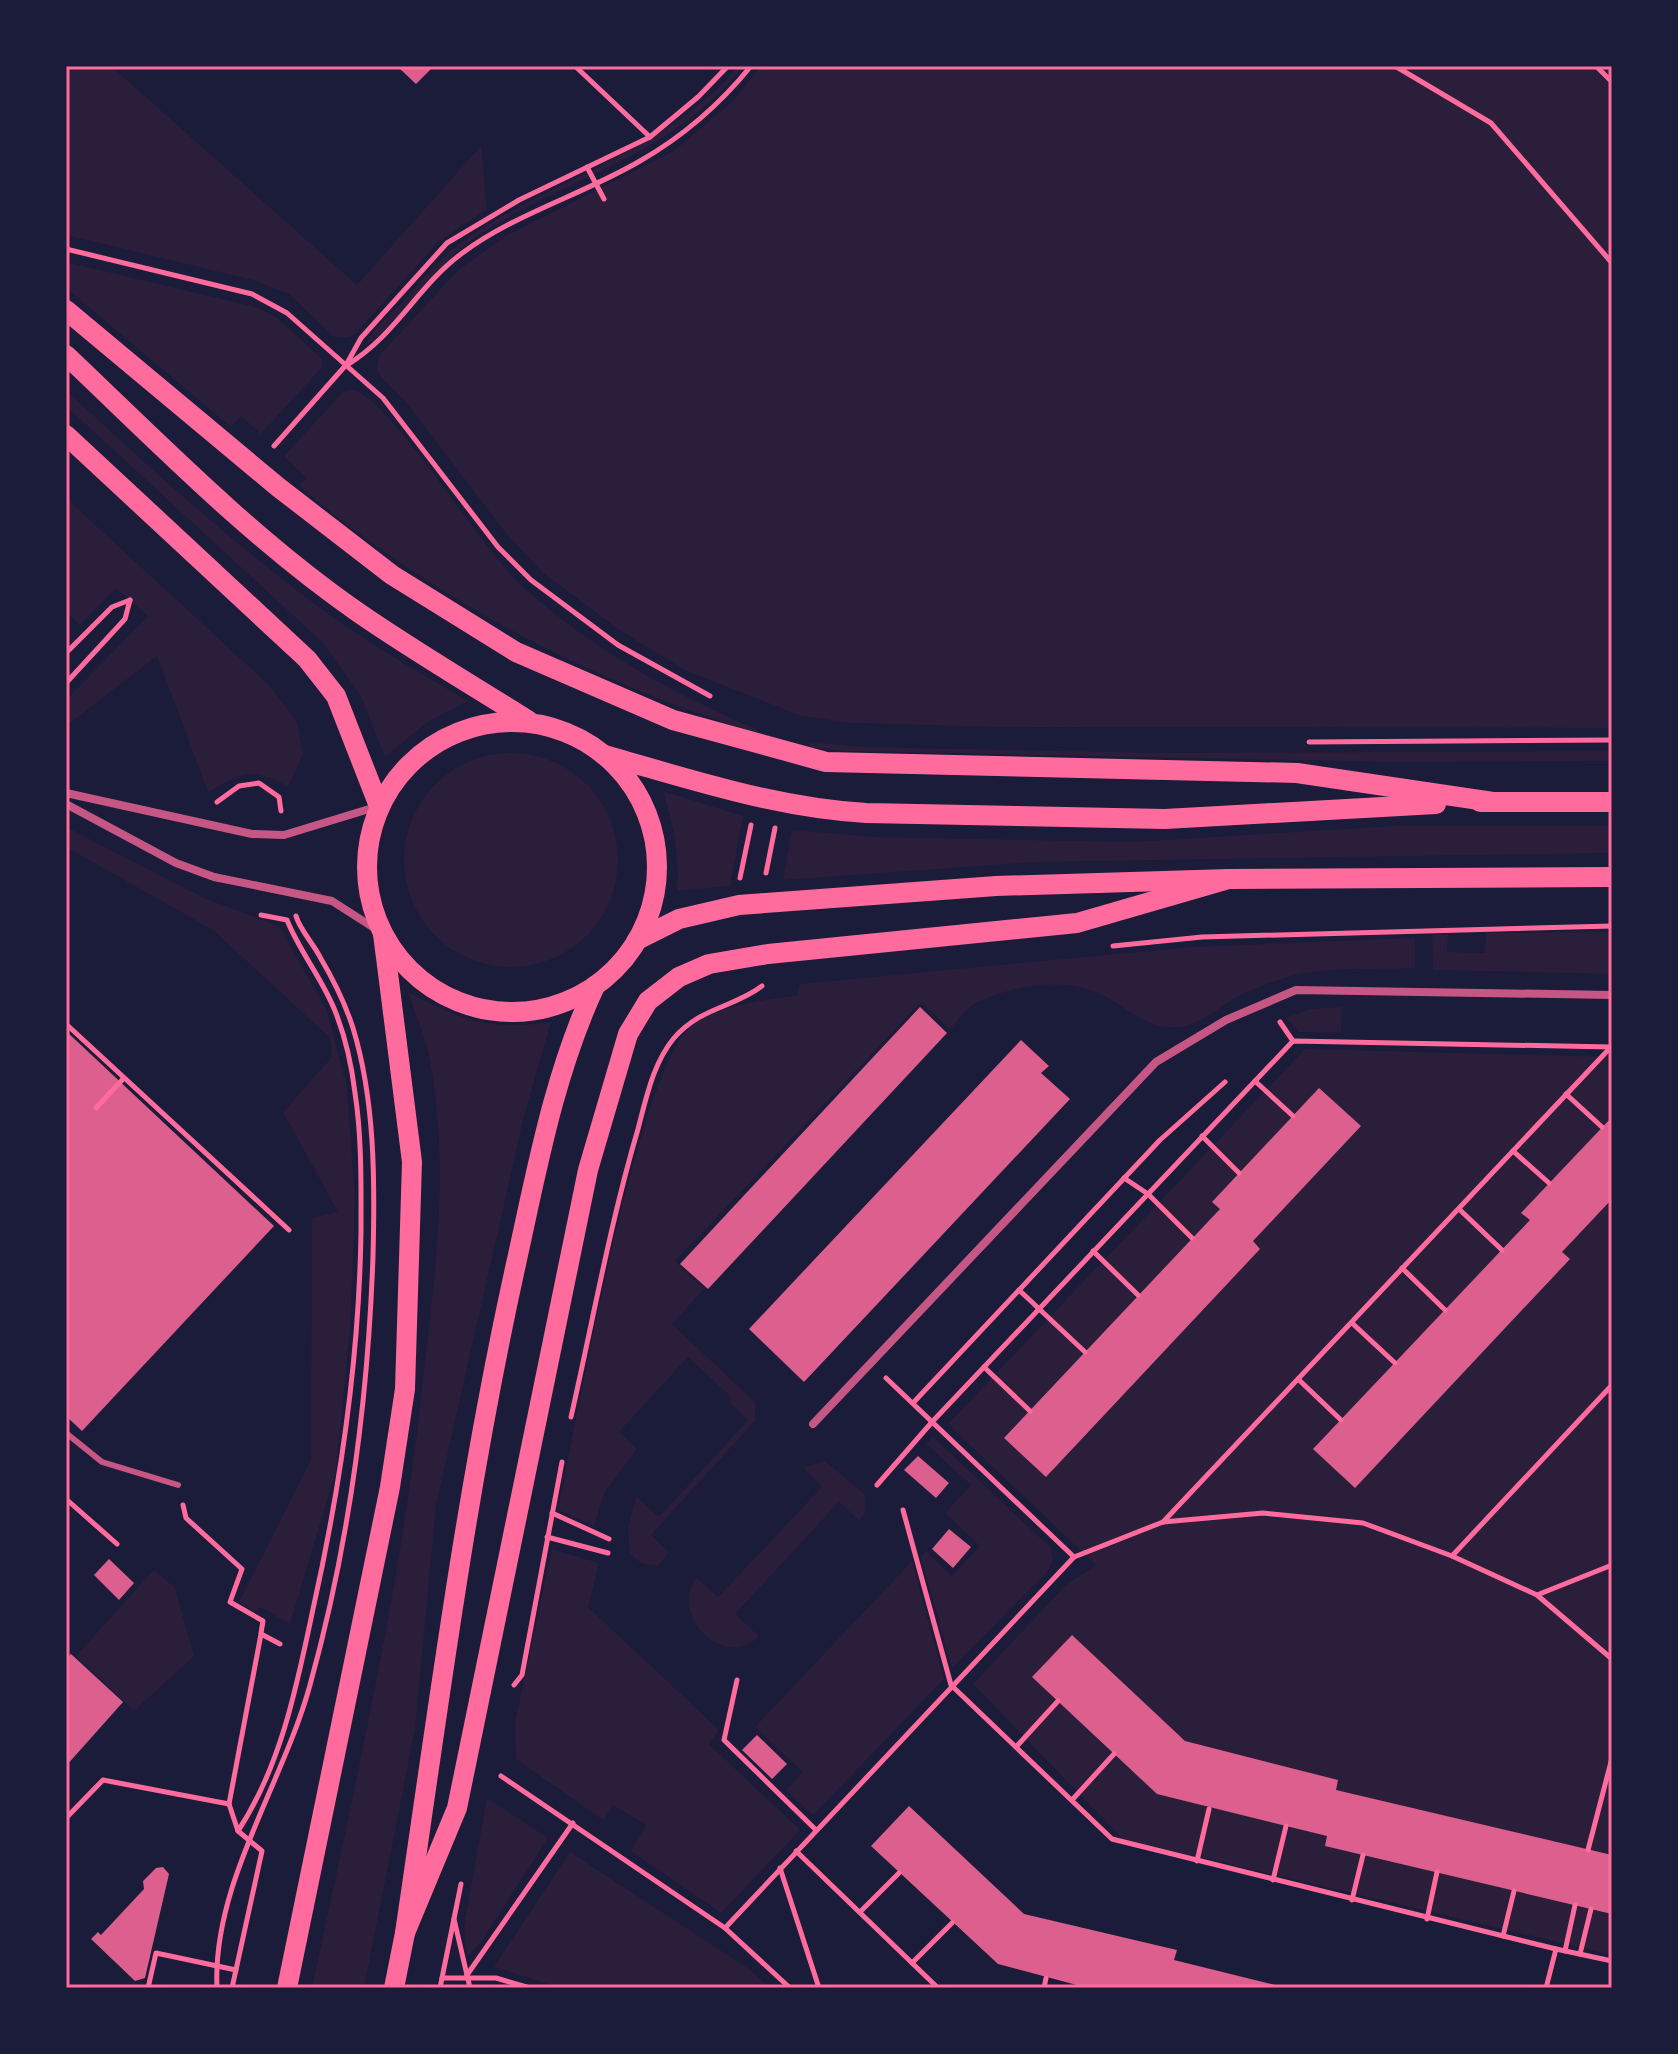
<svg xmlns="http://www.w3.org/2000/svg" width="1678" height="2054" viewBox="0 0 1678 2054" font-family="Raleway,sans-serif">
<style>
.green{fill:#2a1e3b}
.building{fill:#dd5f8e}
.lines{fill:none;stroke-linecap:round;stroke-linejoin:round}
.path{stroke:#ff6b9d;stroke-width:5}
.service{stroke:#c65784;stroke-width:6}
.minor{stroke:#c65784;stroke-width:8}
.primary{stroke:#ff6b9d;stroke-width:20}
.neatline{fill:none;stroke:#ff6b9d;stroke-width:3}
</style>
<rect width="100%" height="100%" fill="#1b1b3a"/>
<g class="green">
<polygon points="66,66 111,66 357,285 481,146 487,209 438,242 356,333 349,337 334,337 289,294 253,280 66,235"/>
<path d="M738,66H744C665,163 565,175 469,242C431,269 403,321 366,345C370,331 390,315 401,304C421,281 441,256 466,239C555,178 666,152 738,66Z"/>
<polygon points="761,66 1612,66 1612,728 1001,727 852,723 801,716 685,670 618,629 542,572 505,532 406,402 380,376 377,368 379,356 458,270 506,236 674,151 734,100"/>
<polygon points="66,262 256,307 276,317 320,357 323,366 261,434 241,416 231,427 66,288"/>
<path d="M352,389C394,402 480,549 525,589C594,650 674,694 758,730L757,733C590,682 432,598 299,486L306,478L284,456L343,392Z"/>
<path d="M66,390C142,461 220,532 303,595C355,635 411,668 468,701L426,723L385,757L361,696L323,643L66,406Z"/>
<path d="M66,498L269,685L297,722L303,754L288,787C253,766 241,773 208,792L157,656L66,726V700L148,616L116,588L80,625L66,612Z"/>
<polygon points="808,742 864,747 1167,753 1612,751 1612,761 1391,762 845,751 809,747"/>
<circle cx="511" cy="860" r="107"/>
<path d="M663,791L743,816L730,886L677,891C680,855 673,825 663,791Z"/>
<polygon points="1395,826 1612,826 1612,853 1034,862 783,880 792,830 875,837 1131,842"/>
<polygon points="66,827 204,898 279,926 327,1011 347,1087 355,1199 350,1330 336,1470 290,1624 260,1607 257,1613 239,1602 311,1460 312,1218 338,1212 283,1112 332,1057 330,1038 213,930 66,847"/>
<polygon points="1612,932 1612,974 1433,970 1432,933 1448,935 1447,952 1485,953 1486,933"/>
<path d="M1415,938V968C1379,970 1340,967 1305,973C1285,976 1260,987 1241,995C1223,1003 1202,1024 1182,1027C1153,1031 1133,1013 1110,999C1070,974 1014,985 976,1003C966,1008 957,1022 950,1029L921,1002L675,1261L704,1289L672,1324L755,1402V1421L651,1535L669,1552L658,1566L641,1563L630,1554L628,1529L636,1496L659,1517L748,1420L729,1402L732,1398L688,1357L619,1432L637,1449L604,1493L594,1526L558,1510C576,1426 637,1068 692,1026C721,1004 762,1001 797,995L799,984L1191,947Z"/>
<path d="M408,992C460,1020 492,1031 551,1022L524,1116L436,1505L415,1729L364,1988H312C355,1786 401,1586 423,1381C435,1275 450,1167 430,1061C426,1038 415,1014 408,992Z"/>
<polygon points="1342,1007 1341,1033 1299,1032 1286,1018 1310,1009"/>
<polygon points="1305,1049 1612,1057 1612,1955 1123,1839 973,1684 1065,1586 1096,1565 948,1424"/>
<polygon points="933,1437 1051,1548 1053,1561 1047,1572 952,1668 921,1557 926,1551 952,1576 980,1546 945,1513 971,1485 926,1444"/>
<path d="M825,1461L864,1494L866,1512L859,1520L839,1502L735,1614L759,1636C724,1672 668,1614 697,1578L718,1597L822,1487L803,1467Z"/>
<polygon points="552,1549 599,1563 588,1607 715,1726 719,1730 709,1744 800,1830 721,1913 631,1851 646,1825 613,1805 603,1820 516,1759 515,1722"/>
<polygon points="912,1561 944,1679 813,1815 786,1790 803,1772 755,1727"/>
<polygon points="154,1570 175,1588 194,1656 134,1711 76,1656"/>
<polygon points="487,1798 548,1838 481,1942 467,1956 464,1926"/>
<polygon points="570,1852 749,1969 770,1988 561,1988 494,1967"/>
</g>
<g class="building">
<polygon points="401,66 434,66 416,84 399,68"/>
<polygon points="920,1007 947,1033 708,1289 680,1264"/>
<polygon points="66,1031 274,1226 82,1431 66,1416"/>
<polygon points="1021,1040 1049,1066 1041,1073 1070,1099 804,1382 749,1329"/>
<polygon points="1319,1088 1361,1126 1253,1241 1260,1249 1046,1477 1004,1438 1220,1209 1212,1202"/>
<polygon points="1612,1117 1612,1199 1562,1252 1570,1259 1355,1488 1313,1449 1530,1220 1521,1213"/>
<polygon points="918,1456 949,1483 936,1498 904,1470"/>
<polygon points="949,1529 971,1547 953,1568 932,1549"/>
<polygon points="109,1559 134,1583 119,1600 94,1575"/>
<polygon points="1072,1635 1185,1741 1338,1780 1336,1790 1612,1855 1612,1914 1325,1846 1327,1836 1157,1794 1032,1677"/>
<polygon points="71,1654 123,1702 66,1766 66,1659"/>
<polygon points="757,1735 787,1764 772,1779 742,1750"/>
<polygon points="909,1806 1024,1914 1177,1950 1174,1960 1287,1988 1088,1988 998,1964 871,1846"/>
<polygon points="163,1867 169,1874 145,1978 135,1981 91,1939 98,1932 101,1935 144,1889 143,1881 156,1868"/>
</g>
<g class="lines">
<g class="path">
<polyline points="575,66 650,137"/>
<polyline points="1395,66 1491,123 1612,263"/>
<polyline points="1596,66 1612,82"/>
<polyline points="587,167 604,199"/>
<polyline points="66,249 252,294 287,313 383,398 498,547 531,580 618,645 710,696"/>
<path d="M347,365C396,335 418,286 461,254C514,214 582,195 640,161C682,137 721,103 751,66"/>
<polyline points="274,446 346,365 361,338 447,243 519,200 650,137 698,97 728,66"/>
<polyline points="66,653 112,607 130,600"/>
<polyline points="66,683 125,619 130,600"/>
<polyline points="1309,742 1612,740"/>
<polyline points="217,802 239,786 259,783 279,797 281,811"/>
<polyline points="766,873 775,828"/>
<polyline points="740,878 751,825"/>
<polyline points="1113,946 1202,937 1612,926"/>
<polyline points="1280,1022 1293,1041"/>
<polyline points="66,1024 289,1230"/>
<polyline points="1255,1081 1293,1116"/>
<polyline points="1566,1094 1602,1127"/>
<polyline points="96,1108 124,1078"/>
<polyline points="1202,1136 1239,1173"/>
<polyline points="1513,1151 1549,1183"/>
<polyline points="1124,1178 1148,1194 1192,1238"/>
<polyline points="1459,1209 1502,1250"/>
<polyline points="1093,1251 1138,1295"/>
<polyline points="1402,1268 1445,1310"/>
<polyline points="1019,1290 1085,1352"/>
<polyline points="1352,1323 1395,1363"/>
<polyline points="984,1367 1030,1411"/>
<polyline points="886,1378 1074,1557"/>
<polyline points="1298,1379 1341,1420"/>
<polyline points="913,1403 1160,1140 1225,1082"/>
<path d="M571,1417C593,1320 610,1224 638,1129C646,1099 653,1063 674,1038C701,1007 733,1008 762,986"/>
<polyline points="877,1485 932,1422 1293,1041 1612,1047"/>
<polyline points="66,1499 117,1544"/>
<polyline points="183,1505 186,1518 242,1569 230,1602 263,1621 261,1633"/>
<polyline points="903,1510 951,1685 1112,1839 1556,1949"/>
<polyline points="552,1513 609,1539"/>
<polyline points="1163,1522 1611,1047"/>
<polyline points="547,1537 608,1553"/>
<polyline points="1452,1556 1612,1385"/>
<polyline points="1537,1595 1612,1659"/>
<polyline points="737,1680 724,1740 815,1829"/>
<polyline points="514,1685 522,1675 562,1462"/>
<polyline points="1016,1747 1058,1701"/>
<polyline points="501,1776 725,1928 790,1988"/>
<polyline points="1072,1800 1114,1754"/>
<polyline points="67,1817 103,1780 229,1804"/>
<path d="M238,1831C281,1766 297,1685 313,1609C341,1484 359,1361 361,1232C361,1186 362,1138 355,1093C352,1068 346,1040 337,1016C325,982 300,953 287,920L261,915"/>
<polyline points="1588,1850 1612,1758"/>
<polyline points="796,1851 938,1988"/>
<polyline points="1197,1861 1209,1809"/>
<polyline points="780,1868 819,1988"/>
<polyline points="1273,1880 1286,1826"/>
<polyline points="461,1884 442,1978 496,1978 530,1988"/>
<polyline points="1352,1900 1363,1855"/>
<polyline points="860,1912 899,1873"/>
<polyline points="454,1919 470,1988"/>
<polyline points="1427,1919 1437,1872"/>
<polyline points="725,1928 1074,1557 1163,1522 1263,1513 1363,1523 1452,1556 1537,1595 1612,1565"/>
<polyline points="1503,1936 1514,1891"/>
<polyline points="1565,1951 1575,1905"/>
<polyline points="1580,1954 1591,1909"/>
<polyline points="912,1963 952,1923"/>
<polyline points="467,1975 573,1823"/>
<polyline points="148,1988 156,1953 236,1970"/>
<path d="M217,1988C212,1884 283,1784 310,1685C349,1545 368,1401 373,1256C375,1181 375,1100 353,1028C345,1003 333,979 320,957C313,943 300,930 296,916"/>
<polyline points="232,1988 262,1851 238,1831 229,1804 261,1634 280,1644"/>
<polyline points="440,1988 442,1978"/>
<polyline points="1044,1988 1046,1978"/>
<polyline points="1546,1988 1556,1949 1612,1961"/>
</g>
<polyline class="service" points="66,1433 102,1462 178,1485"/>
<g class="minor">
<polyline points="66,793 252,834 284,835 379,806"/>
<polyline points="66,804 176,863 214,877 332,901 382,933"/>
<polyline points="813,1424 1156,1062 1226,1020 1296,990 1612,995"/>
</g>
<g class="primary">
<polyline points="66,310 278,487 392,575 516,652 673,720 826,762 1297,773 1493,802"/>
<path d="M66,355C160,444 252,539 359,613C414,651 472,685 529,721"/>
<polyline points="66,435 307,659 336,696 379,806"/>
<circle cx="512" cy="867" r="145"/>
<path d="M604,755C690,779 776,808 866,813L1165,819L1436,804"/>
<polyline points="1480,802 1612,802"/>
<polyline points="637,940 679,919 739,905 996,886 1229,879 1612,877"/>
<polyline points="405,1933 457,1808 588,1170 628,1034 648,1001 679,977 709,964 768,954 1077,923 1229,879"/>
<polyline points="287,1988 390,1487 405,1389 412,1162 383,934"/>
<path d="M394,1988L405,1933C438,1709 467,1485 516,1264C537,1169 554,1074 595,986"/>
</g>
</g>
<rect width="1678" height="2054" fill="none" stroke="#1b1b3a" stroke-width="136"/>
<rect x="68" y="68" width="1542" height="1918" class="neatline"/>
</svg>
